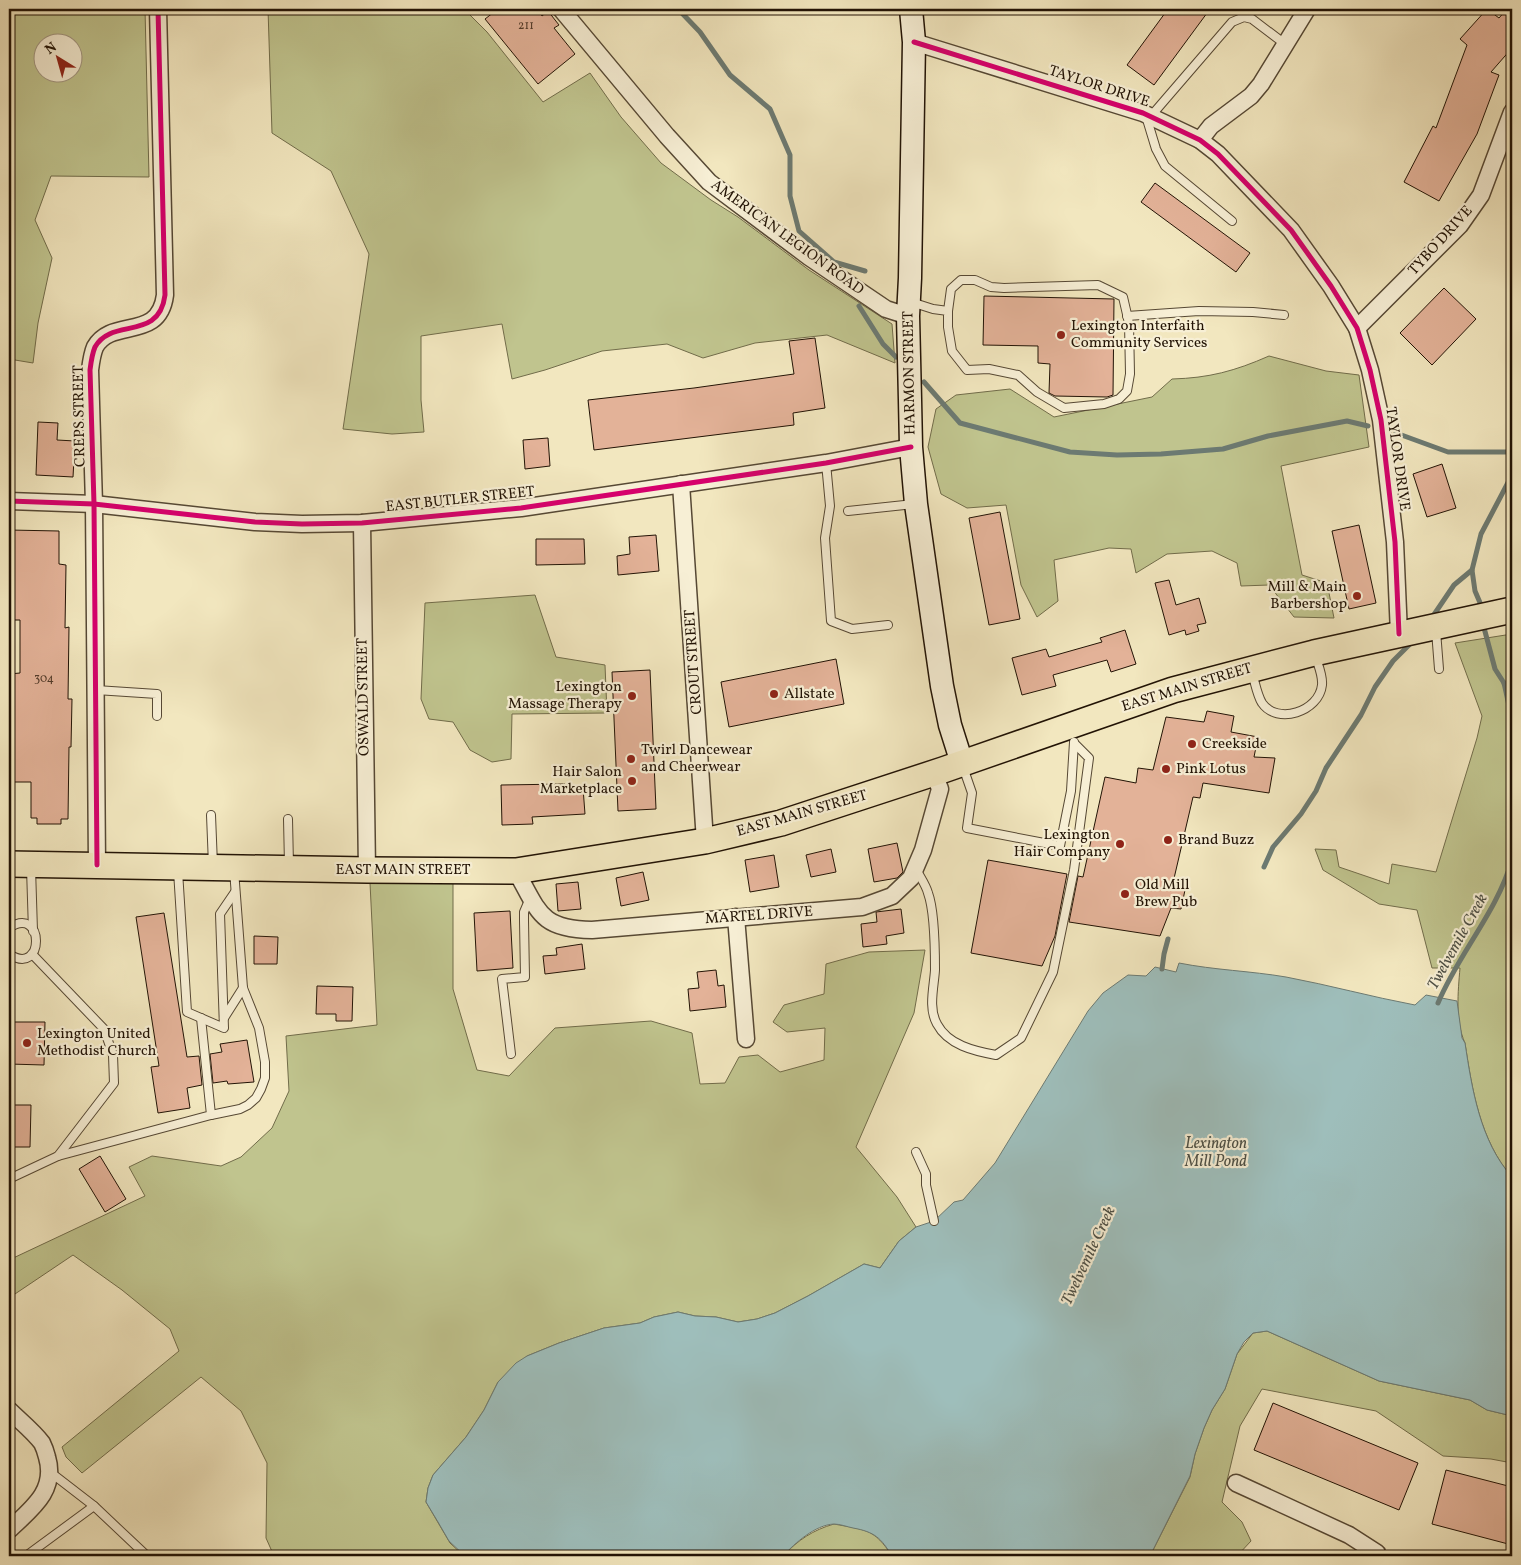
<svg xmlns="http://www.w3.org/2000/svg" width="1521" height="1565" viewBox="0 0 1521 1565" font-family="Vollkorn,serif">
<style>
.green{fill:#c0c48e;stroke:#716c4a;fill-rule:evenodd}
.water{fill:#9ebebb;stroke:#6c7a72}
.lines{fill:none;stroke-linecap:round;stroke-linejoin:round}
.stream{stroke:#6c7a72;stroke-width:5}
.building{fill:#e3b298;stroke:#221305}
.lane-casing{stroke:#564834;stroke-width:10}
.street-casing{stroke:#564834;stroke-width:19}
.secondary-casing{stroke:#221305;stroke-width:25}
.primary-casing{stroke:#221305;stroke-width:28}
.lane{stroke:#f7efd5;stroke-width:8}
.street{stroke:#f7efd5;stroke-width:16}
.secondary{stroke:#f7efd5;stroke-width:22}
.primary{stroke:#f2e7bf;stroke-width:25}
.cycleway-casing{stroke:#f7efd5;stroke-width:8}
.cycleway{stroke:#d6006c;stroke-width:5}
.poi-dot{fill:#8f2418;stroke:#f7efd5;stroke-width:2}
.labels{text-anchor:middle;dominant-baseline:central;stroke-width:4.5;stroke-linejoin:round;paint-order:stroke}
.number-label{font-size:12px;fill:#523b2a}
.street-label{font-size:15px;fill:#221305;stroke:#f7efd5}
.poi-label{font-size:15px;fill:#221305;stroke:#f7efd5;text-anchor:start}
.water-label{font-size:16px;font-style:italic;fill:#4d4f45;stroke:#f7efd5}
</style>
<rect width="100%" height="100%" fill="#f2e7bf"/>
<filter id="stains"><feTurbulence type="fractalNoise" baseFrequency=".004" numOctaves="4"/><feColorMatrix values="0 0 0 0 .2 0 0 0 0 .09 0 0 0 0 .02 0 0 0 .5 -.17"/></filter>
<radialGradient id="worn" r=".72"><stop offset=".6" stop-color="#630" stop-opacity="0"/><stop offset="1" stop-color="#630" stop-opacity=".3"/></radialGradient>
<g class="green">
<path d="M9,9H145L149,177L51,176L35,220L52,258L38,323L33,363L9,359ZM72,42V72H42V42Z"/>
<polygon points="268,9 464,9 487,32 543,102 590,73 621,117 661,163 711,200 738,217 809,270 892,324 895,363 827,335 755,343 703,358 667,344 602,351 545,370 512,379 502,324 421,336 421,400 424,432 392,434 343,429 369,254 331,171 272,133"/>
<path d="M1269,356L1326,371L1359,375L1369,447L1281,466L1302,575L1327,583L1334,618L1294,617L1269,585L1241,586L1237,563L1212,551L1167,554L1136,573L1131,549L1109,548L1054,560L1058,601L1037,617L1021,585L1006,505L967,508L941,494L928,447L936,409L956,395L1010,389L1054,417L1152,397L1172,379C1209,378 1235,371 1269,356Z"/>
<polygon points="535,595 556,657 605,665 607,713 512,714 511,759 492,762 470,750 453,722 429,719 421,699 425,603"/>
<path d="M1512,634V944L1510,970L1512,1020V1177C1480,1141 1472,1089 1465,1043C1455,1021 1458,992 1460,968H1432L1417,910L1379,904L1323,870L1315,849L1336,850L1339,867L1389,884L1392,864L1436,872L1477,738L1482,716L1455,643Z"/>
<polygon points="367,870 453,870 453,989 477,1070 509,1076 555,1028 651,1021 692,1033 700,1084 725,1083 739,1057 758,1055 780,1072 824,1060 825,1028 787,1032 773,1022 784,1005 824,994 826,964 869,952 925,950 914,1013 856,1147 897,1197 916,1227 899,1241 880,1268 864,1264 808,1296 775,1313 757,1319 738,1322 716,1317 695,1316 678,1312 654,1317 640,1323 604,1328 559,1343 527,1356 498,1382 484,1410 466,1437 433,1475 428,1488 426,1502 450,1543 464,1556 274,1556 266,1538 267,1463 241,1411 201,1377 82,1473 66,1457 62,1447 179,1351 170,1329 122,1290 73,1255 9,1298 9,1260 145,1196 129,1167 152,1156 221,1166 241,1157 272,1128 289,1091 286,1036 377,1025 370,883"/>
<polygon points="1267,1331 1379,1381 1470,1400 1487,1410 1512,1416 1512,1463 1491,1459 1443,1456 1376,1411 1262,1389 1240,1426 1222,1502 1242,1522 1251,1541 1237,1556 1148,1556 1151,1554 1190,1477 1195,1454 1204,1428 1212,1410 1225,1389 1237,1354 1253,1333"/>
<path d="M834,1524C865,1530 874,1528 892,1556H783C798,1540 813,1530 834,1524Z"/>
</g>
<path class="water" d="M1179,963C1214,970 1251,971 1286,977C1329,985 1372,997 1415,1005L1426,995L1457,1001L1462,1038L1465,1043C1472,1089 1480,1141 1512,1177V1416L1487,1410L1470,1400L1379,1381L1267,1331L1253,1333L1244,1342L1237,1354L1225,1389L1212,1410L1204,1428L1195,1454L1190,1476L1151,1554L1148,1556H892C881,1538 875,1532 853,1528C848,1527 840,1524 834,1524C815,1525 795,1543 783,1556H465L449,1541L438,1522L426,1502L428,1488L433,1475L466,1437L484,1410L498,1382L516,1363L527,1356L559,1343L604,1328L640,1323L654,1317L678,1312L695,1316L716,1317L738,1322L757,1319L775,1313L808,1296L864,1264L880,1268L899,1241L916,1227L934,1221L954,1202L963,1200L995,1163L1088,1011L1103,993L1128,975L1146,976L1155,967L1176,972Z"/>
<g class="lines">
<g class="stream">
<polyline points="678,9 700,32 730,75 770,109 790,155 790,196 799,231 834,262 865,271"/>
<polyline points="859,306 883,344 896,357"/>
<polyline points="924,382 960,423 1070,452 1117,455 1161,454 1223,449 1268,436 1347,421 1368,426"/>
<polyline points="1396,433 1448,452 1512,452"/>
<polyline points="1481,609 1481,605 1475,591 1472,570 1481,534 1512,475"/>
<polyline points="1431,619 1454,585 1472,570"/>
<polyline points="1483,624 1495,669 1504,683 1512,719"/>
<polyline points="1504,683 1512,684"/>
<polyline points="1264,867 1273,847 1301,814 1316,791 1326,768 1361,715 1375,687 1393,661 1413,641"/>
<polyline points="1162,969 1164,954 1168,939"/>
<path d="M1438,1003C1459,953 1497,912 1512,860"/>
</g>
</g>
<g class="building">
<polygon points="498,9 537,9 542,16 548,11 559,25 554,28 575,54 538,84 485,19"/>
<polygon points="1168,9 1210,9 1154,85 1127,65"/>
<polygon points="1487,9 1499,18 1507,9 1512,9 1512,48 1491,72 1499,75 1477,134 1439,201 1404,182 1433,126 1436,128 1467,45 1460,39"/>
<polygon points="1155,183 1250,253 1236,272 1141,202"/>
<polygon points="1444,288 1476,319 1432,365 1400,333"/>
<polygon points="984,296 1114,299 1113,395 1107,397 1055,396 1049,393 1050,364 1038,363 1038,346 983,345"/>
<polygon points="815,338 825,408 793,413 794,425 594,450 588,400 694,388 794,374 789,341"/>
<polygon points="38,422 58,423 57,440 75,441 73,477 36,475"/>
<polygon points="548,438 550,466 525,469 523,440"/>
<polygon points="1442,464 1456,508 1427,517 1413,474"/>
<polygon points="1000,512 1020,619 989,625 969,518"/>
<polygon points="1359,525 1376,603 1349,609 1332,531"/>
<polygon points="9,530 59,531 59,564 66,565 65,628 69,627 68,699 72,699 71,747 69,747 68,819 61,819 61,824 37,824 37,818 31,818 31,782 9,782 9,674 20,673 20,620 9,620"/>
<polygon points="656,535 659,571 618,575 617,556 630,554 629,537"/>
<polygon points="536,539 584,539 585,564 536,565"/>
<polygon points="1169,580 1176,605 1199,598 1206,623 1197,625 1199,631 1186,635 1185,630 1169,635 1155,583"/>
<polygon points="1125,630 1136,664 1111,672 1107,660 1053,675 1056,686 1022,695 1012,658 1046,649 1049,657 1102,642 1100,638"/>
<polygon points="836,659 844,704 729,727 721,682"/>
<polygon points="650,670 656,809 618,811 612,672"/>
<polygon points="1207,711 1234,716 1231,732 1258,737 1254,757 1275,758 1269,793 1203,783 1200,798 1193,797 1172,887 1185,890 1181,909 1171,908 1160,936 1069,922 1078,876 1083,877 1105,777 1136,783 1138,768 1153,770 1166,717 1204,722"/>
<polygon points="565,784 566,789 583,788 585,814 532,817 533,824 502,825 501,785"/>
<polygon points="897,843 903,872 897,878 874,882 868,849"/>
<polygon points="831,849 836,872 811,877 806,855"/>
<polygon points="774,855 779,887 750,892 745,860"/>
<polygon points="988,860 1067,874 1055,936 1042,966 971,953"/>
<polygon points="643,872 649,900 621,906 616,878"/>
<polygon points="578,882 581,909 558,911 556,884"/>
<polygon points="901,909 904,933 886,936 887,944 863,947 861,924 877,922 876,912"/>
<polygon points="510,911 513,968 477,971 474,913"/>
<polygon points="164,913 187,1057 199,1056 202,1085 187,1088 190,1108 158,1113 151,1067 159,1066 136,917"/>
<polygon points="254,936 278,937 277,964 254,964"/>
<polygon points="582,944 585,969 545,974 543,956 557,955 556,948"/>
<polygon points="716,970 718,986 724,985 726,1007 690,1011 688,989 699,988 697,972"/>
<polygon points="317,986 353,987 352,1021 336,1021 336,1014 316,1014"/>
<polygon points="9,1022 45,1022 44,1065 9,1064"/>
<polygon points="247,1040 254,1082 228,1084 227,1081 213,1083 210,1054 222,1052 220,1044"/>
<polygon points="9,1105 31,1105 30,1147 9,1147"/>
<polygon points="100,1156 126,1199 105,1212 79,1169"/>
<polygon points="1273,1403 1418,1463 1399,1510 1254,1450"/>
<polygon points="1446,1470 1512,1487 1512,1545 1432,1524"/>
</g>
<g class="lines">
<defs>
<g id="lane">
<polyline points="1146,116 1156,149 1165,166 1232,221"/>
<polyline points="1151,116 1232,22 1244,17 1252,19 1285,44"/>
<polyline points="911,302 933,309 948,311 951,289 961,280 975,280 991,287 1004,288 1098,285 1123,297 1129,323 1130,374 1127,391 1119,399 1104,404 1064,408 1037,392 1018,375 989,369 967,370 952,351 948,327 948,311"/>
<polyline points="1127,316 1199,311 1253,312 1284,315"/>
<polyline points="826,463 830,506 825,538 831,621 852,629 888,625"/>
<polyline points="848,511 914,504"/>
<polyline points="1436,631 1439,669"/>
<path d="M1252,673C1255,682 1257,695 1262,703C1277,725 1319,712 1322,685C1323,675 1318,665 1315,655"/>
<polyline points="96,690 157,694 157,716"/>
<polyline points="963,767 972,793 967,828 1060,846 1071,791 1074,742"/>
<polyline points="211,815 213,865"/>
<polyline points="288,819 289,865"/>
<polyline points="31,868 33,931"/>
<path d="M916,869C920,877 926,885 928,893C935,912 935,950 935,970C934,987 928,1008 937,1024C948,1045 974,1051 996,1055L1021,1038L1053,972L1074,870L1089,758L1075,744"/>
<polyline points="178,871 187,1012 224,1028 220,914 235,892"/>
<path d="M9,928C45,904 45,978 9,954"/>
<polyline points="224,1018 243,988"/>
<polyline points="511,1054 502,979 525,977 524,921 524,912 530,898"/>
<polyline points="211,1115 240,1109 248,1105 256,1098 261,1089 265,1078 265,1062 259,1028 243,988 234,870"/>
<polyline points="916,1152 926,1174 926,1185 934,1221"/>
<polyline points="58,1156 211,1115 201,1018"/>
<polyline points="9,1179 58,1156 114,1083 113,1055 104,1029 32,954"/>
<polyline points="50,1472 94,1506 147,1556"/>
<polyline points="26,1556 94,1506"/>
</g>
<g id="street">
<polyline points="561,9 667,136 709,182 809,257 886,309 908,316"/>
<polyline points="914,42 1143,113 1200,140 1218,154 1291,230 1331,286 1357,328 1370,370 1381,420 1395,542 1399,634"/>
<polyline points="1200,140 1211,126 1251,96 1261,84 1307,9"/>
<polyline points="1357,328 1460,225 1481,195 1512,112"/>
<polyline points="681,484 705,841"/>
<polyline points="9,501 94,504 255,522 302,524 362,523 521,508 826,463 911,447"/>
<polyline points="362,523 367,870"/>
<path d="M97,865L94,504L90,370C91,362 92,354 95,347C112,317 159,342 165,295L158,9"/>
<path d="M516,871C539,912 540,929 592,930L862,907L892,896L911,878L923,850L940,789L934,773"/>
<polyline points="736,917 746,1039"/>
<path d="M9,1410C19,1420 33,1431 42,1443C44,1447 46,1453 47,1457C57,1491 31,1509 9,1530"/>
<polyline points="1236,1483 1349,1535 1377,1553"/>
</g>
<polyline id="secondary" points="911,9 914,42 910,278 908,316 910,400 911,447 916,504 942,686 950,725 962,763"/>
<polyline id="primary" points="9,864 367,870 516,871 705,841 781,823 943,770 1173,690 1314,653 1512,610"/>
</defs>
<use href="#lane" class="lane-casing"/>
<use href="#street" class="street-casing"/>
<use href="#secondary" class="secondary-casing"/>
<use href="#primary" class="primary-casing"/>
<use href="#lane" class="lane"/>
<use href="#street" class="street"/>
<use href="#secondary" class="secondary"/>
<use href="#primary" class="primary"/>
<defs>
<g id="cycleway">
<polyline points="914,42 1143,113 1200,140 1218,154 1291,230 1331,286 1357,328 1370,370 1381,420 1395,542 1399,634"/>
<polyline points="9,501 94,504 255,522 302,524 362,523 521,508 826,463 911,447"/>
<path d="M97,865L94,504L90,370C91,362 92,354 95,347C112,317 159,342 165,295L158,9"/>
</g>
</defs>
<use href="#cycleway" class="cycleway-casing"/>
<use href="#cycleway" class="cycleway"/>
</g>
<g class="poi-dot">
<circle cx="1061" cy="335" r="5"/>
<circle cx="1357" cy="596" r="5"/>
<circle cx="774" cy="694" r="5"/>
<circle cx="632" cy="696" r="5"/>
<circle cx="1192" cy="744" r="5"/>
<circle cx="631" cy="759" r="5"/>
<circle cx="1166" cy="769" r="5"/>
<circle cx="632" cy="781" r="5"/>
<circle cx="1168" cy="840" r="5"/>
<circle cx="1120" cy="844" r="5"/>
<circle cx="1125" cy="894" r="5"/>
<circle cx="27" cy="1043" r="5"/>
</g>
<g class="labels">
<g class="number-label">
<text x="526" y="26">211</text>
<text x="44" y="679">304</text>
</g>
<g class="street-label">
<text transform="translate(1099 87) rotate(18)">TAYLOR DRIVE</text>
<text transform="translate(787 238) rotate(36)">AMERICAN LEGION ROAD</text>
<text transform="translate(1441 241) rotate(-48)">TYBO DRIVE</text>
<text transform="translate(910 373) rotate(-91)">HARMON STREET</text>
<text transform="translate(80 416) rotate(-91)">CREPS STREET</text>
<text transform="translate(1397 459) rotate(82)">TAYLOR DRIVE</text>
<text transform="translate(460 500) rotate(-6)">EAST BUTLER STREET</text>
<text transform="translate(694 662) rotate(-94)">CROUT STREET</text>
<text transform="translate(1187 688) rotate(-17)">EAST MAIN STREET</text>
<text transform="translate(364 697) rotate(-91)">OSWALD STREET</text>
<text transform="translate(802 814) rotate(-16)">EAST MAIN STREET</text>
<text x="403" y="870">EAST MAIN STREET</text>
<text transform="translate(759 916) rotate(-4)">MARTEL DRIVE</text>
</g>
<g class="poi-label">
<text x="1071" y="326">Lexington Interfaith<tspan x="1071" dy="17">Community Services</tspan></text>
<text x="1347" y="587" text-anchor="end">Mill &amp; Main<tspan x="1347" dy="17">Barbershop</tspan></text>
<text x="622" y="687" text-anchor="end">Lexington<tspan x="622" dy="17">Massage Therapy</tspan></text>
<text x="784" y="694">Allstate</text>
<text x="1202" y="744">Creekside</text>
<text x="641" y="750">Twirl Dancewear<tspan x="641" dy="17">and Cheerwear</tspan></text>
<text x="1176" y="769">Pink Lotus</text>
<text x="622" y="772" text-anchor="end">Hair Salon<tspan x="622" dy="17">Marketplace</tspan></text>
<text x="1110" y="835" text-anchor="end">Lexington<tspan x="1110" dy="17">Hair Company</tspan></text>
<text x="1178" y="840">Brand Buzz</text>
<text x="1135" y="885">Old Mill<tspan x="1135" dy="17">Brew Pub</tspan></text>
<text x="37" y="1034">Lexington United<tspan x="37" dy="17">Methodist Church</tspan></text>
</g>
<g class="water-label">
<text transform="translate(1458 942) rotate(-61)">Twelvemile Creek</text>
<text x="1216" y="1144">Lexington<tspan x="1216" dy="18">Mill Pond</tspan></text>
<text transform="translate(1089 1256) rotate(-65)">Twelvemile Creek</text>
</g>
</g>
<rect width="1521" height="1565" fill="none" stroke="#f2e7bf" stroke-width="30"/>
<rect x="10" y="10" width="1501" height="1545" fill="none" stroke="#221305" stroke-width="2.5"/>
<rect x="15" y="15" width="1491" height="1535" fill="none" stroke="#221305"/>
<g transform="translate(58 58) rotate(323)"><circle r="24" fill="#f7efd5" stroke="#a29782"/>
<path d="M0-4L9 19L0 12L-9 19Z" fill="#8f2418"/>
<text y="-8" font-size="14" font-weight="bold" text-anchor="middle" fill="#221305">N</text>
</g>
<rect width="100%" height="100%" filter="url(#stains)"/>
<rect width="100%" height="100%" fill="url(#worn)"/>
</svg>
